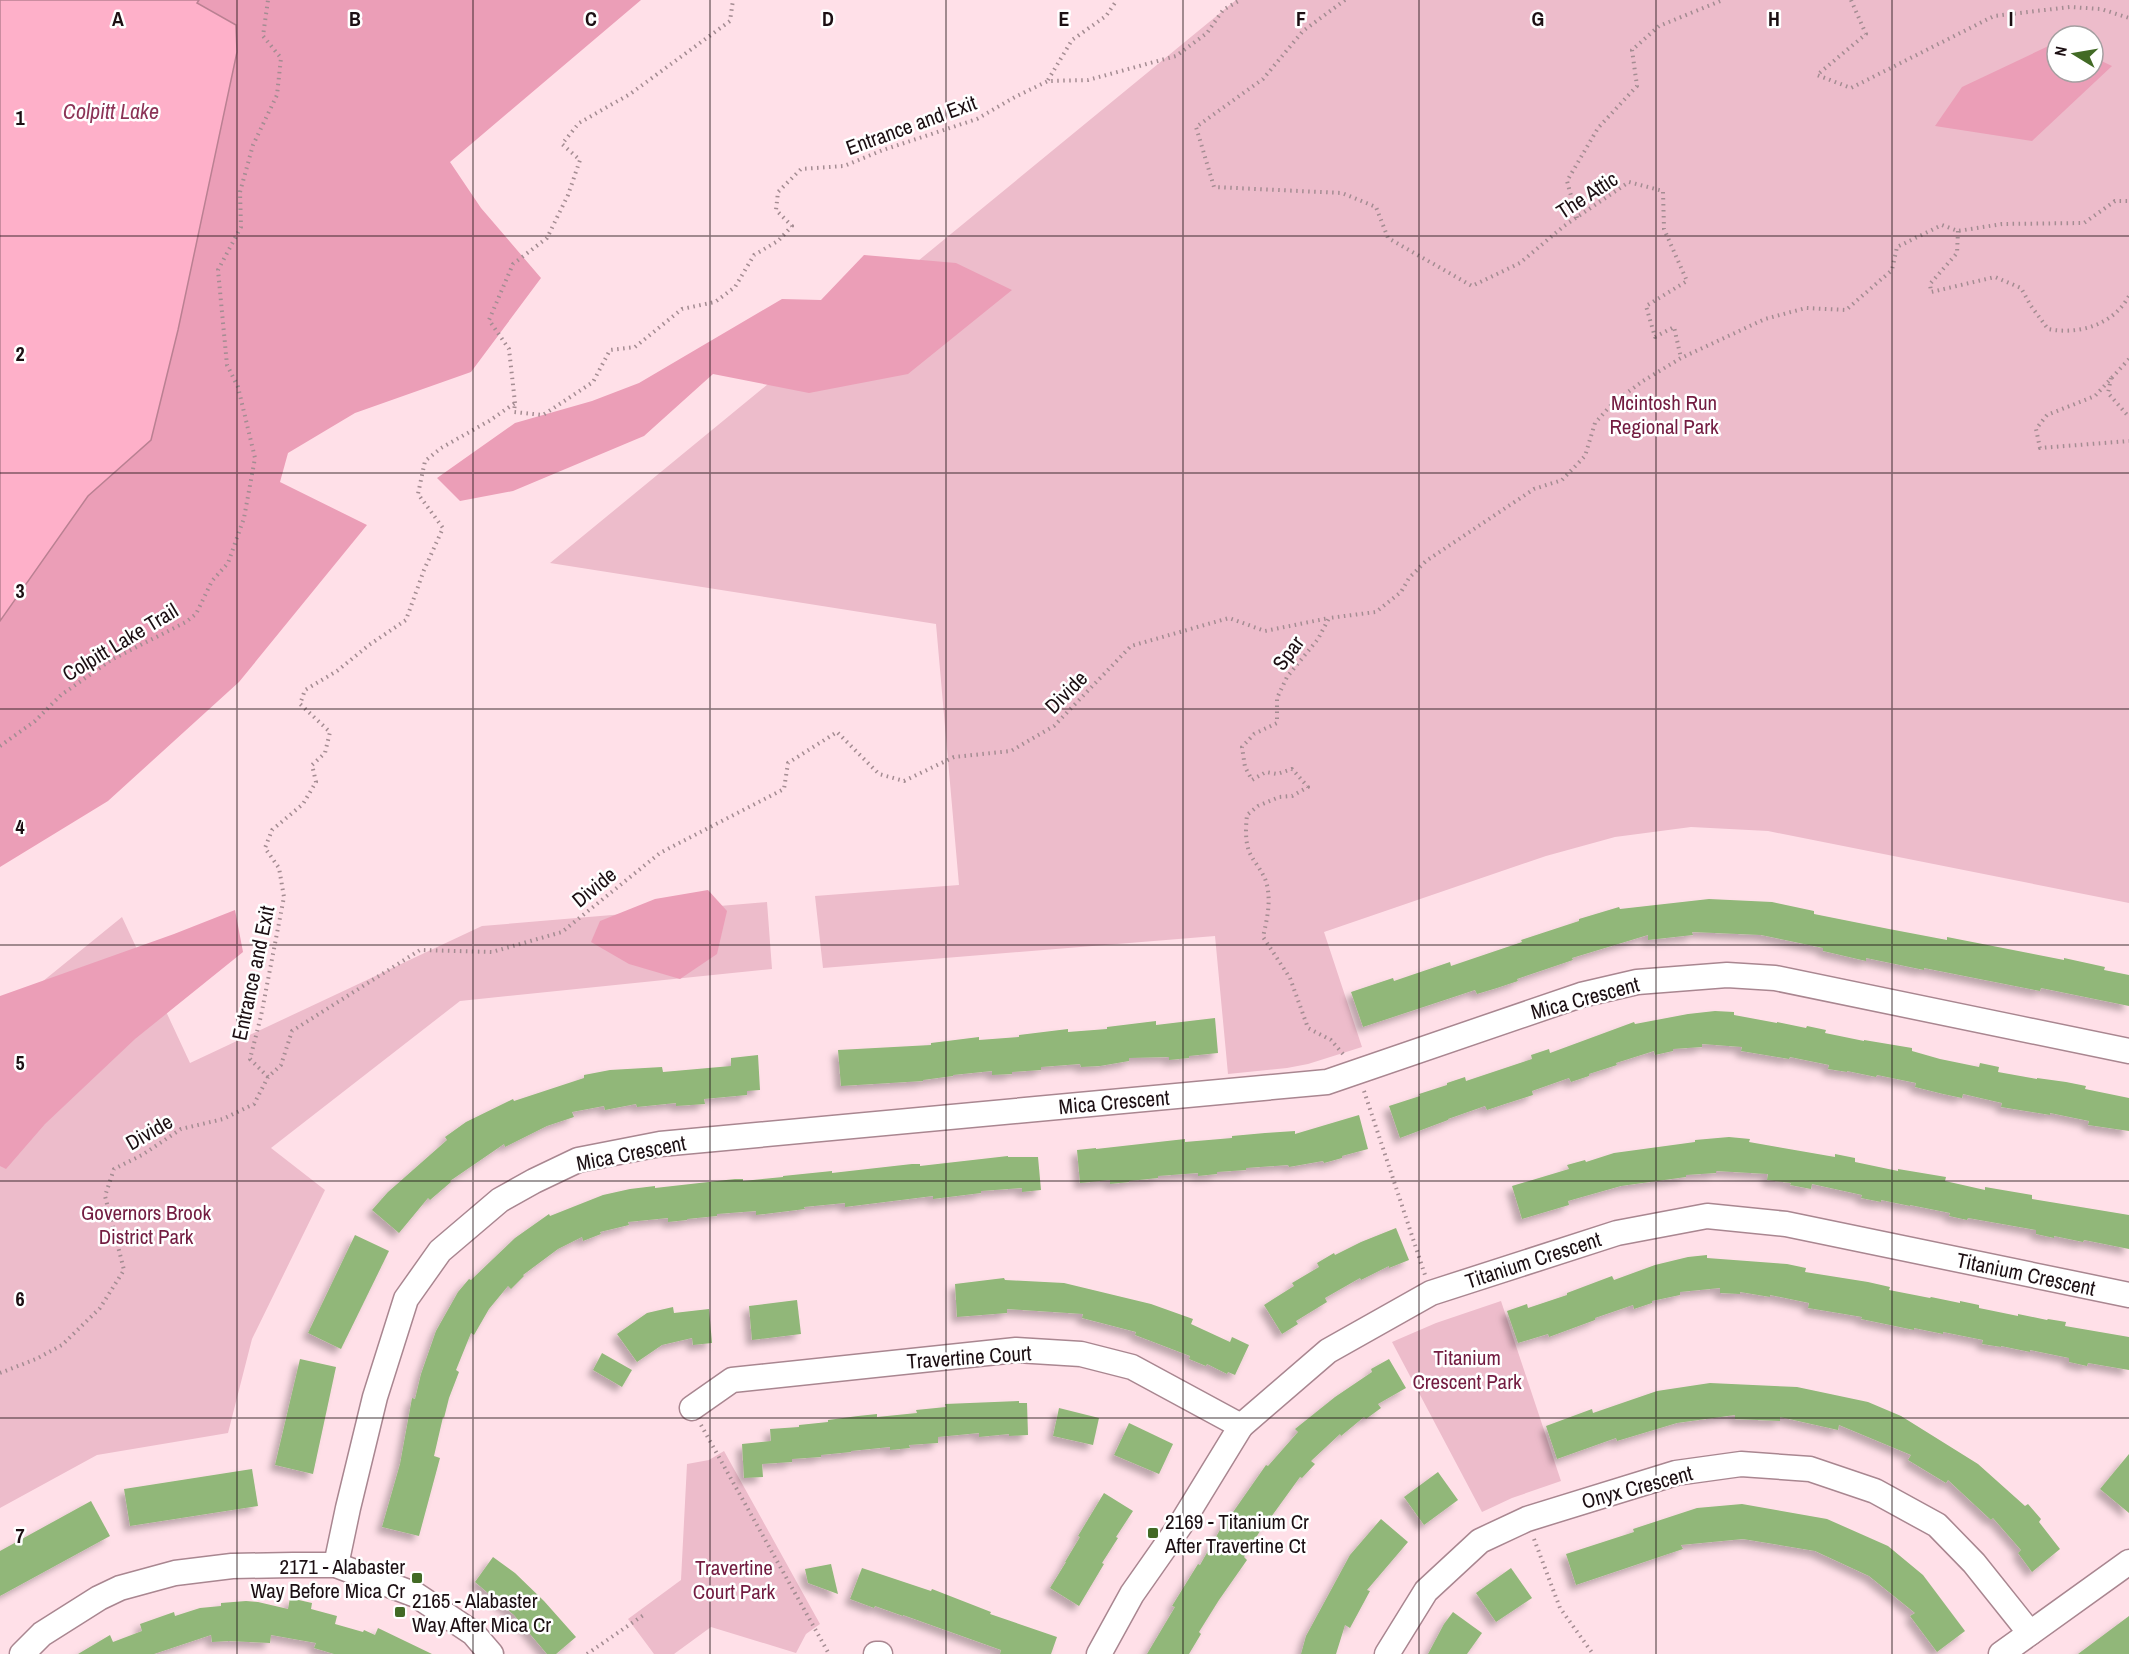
<svg xmlns="http://www.w3.org/2000/svg" width="2129" height="1654" viewBox="0 0 2129 1654" font-family="'Archivo Narrow',sans-serif">
<style>
.green{fill:#edbccb;fill-rule:evenodd}
.forest{fill:#eb9eb7}
.water{fill:#feb0c9;stroke:#ba8092;stroke-width:1.5}
.building{fill:#91b779;filter:url(#shadow)}
.lines{fill:none;stroke-linecap:round;stroke-linejoin:round}
.street-casing{stroke:#a98690;stroke-width:27}
.path{stroke:#a48c92;stroke-width:4;stroke-dasharray:1.5 4.5;stroke-linecap:butt}
.street{stroke:#fff;stroke-width:24}
.grid{fill:none;stroke:#1c0f13;stroke-width:1.5;stroke-opacity:0.55}
.poi-dot{fill:#426a25;stroke:#fff;stroke-width:2}
.labels{text-anchor:middle;dominant-baseline:central;stroke-width:5;stroke-linejoin:round;paint-order:stroke}
.street-label{font-size:21px;fill:#1c0f13;stroke:#fff}
.park-label{font-size:21px;fill:#731c41;stroke:#fff}
.poi-label{font-size:21px;fill:#1c0f13;stroke:#fff;text-anchor:start}
.water-label{font-size:22px;font-style:italic;fill:#8c3457;stroke:#fff}
.grid-label{font-size:20px;text-anchor:middle;font-weight:bold;fill:#1c0f13;stroke:#fff;stroke-width:5;stroke-linejoin:round;paint-order:stroke}
</style>
<defs>
<filter id="shadow"><feDropShadow dx="-5.5" dy="5.5" stdDeviation="3" flood-color="#0004"/></filter>
</defs>
<rect width="100%" height="100%" fill="#ffe0e8"/>
<g class="green">
<path d="M1236,0H2129V903L1768,831L1691,827L1615,837L1546,856L1324,932L1362,1047L1308,1064L1287,1068L1228,1074L1215,936L823,968L815,896L959,885L936,624L550,563ZM2057,36H2093V72H2057Z"/>
<polygon points="767,902 772,969 460,1001 271,1148 325,1190 252,1339 228,1433 97,1455 0,1508 0,1016 122,917 190,1063 482,926"/>
<polygon points="1501,1301 1561,1481 1512,1498 1482,1512 1392,1342 1436,1323"/>
<polygon points="724,1451 820,1624 806,1634 796,1653 711,1627 674,1654 654,1654 628,1619 681,1580 687,1464 709,1460"/>
</g>
<g class="forest">
<polygon points="199,0 641,0 450,162 481,208 541,278 471,372 355,413 288,453 280,482 367,525 239,682 108,801 0,867 0,621 88,496 151,440 178,330 237,52 236,25 197,3"/>
<polygon points="2057,42 2057,72 2093,72 2093,57 2112,66 2032,141 1935,126 1962,87"/>
<polygon points="864,255 956,263 1012,290 908,374 809,393 713,374 644,436 513,491 460,501 437,478 515,423 592,401 639,383 782,299 821,300"/>
<polygon points="708,890 727,911 717,954 680,979 629,964 591,942 600,921 655,899"/>
<polygon points="235,910 243,952 135,1039 45,1124 6,1169 0,1166 0,996 174,934"/>
</g>
<polygon class="water" points="0,0 199,0 197,3 236,25 237,52 178,330 151,440 88,496 0,621"/>
<g class="building">
<polygon points="1709,899 1772,902 1814,911 1814,914 1889,929 1947,940 1947,937 2064,960 2064,958 2105,967 2104,970 2129,975 2129,1006 2041,988 2040,991 1924,968 1924,970 1866,958 1866,961 1823,951 1823,948 1761,935 1692,932 1693,935 1648,940 1648,935 1572,958 1573,960 1517,979 1518,981 1497,988 1477,994 1475,990 1363,1027 1351,992 1393,978 1394,981 1450,962 1451,966 1522,942 1521,940 1579,921 1579,919 1619,907 1620,909"/>
<polygon points="1715,1011 1734,1012 1734,1015 1777,1023 1777,1022 1806,1028 1807,1026 1826,1030 1825,1033 1864,1041 1864,1040 1912,1048 1912,1051 1940,1059 1979,1067 1980,1063 1999,1067 1998,1072 2037,1079 2037,1078 2066,1082 2086,1086 2085,1089 2129,1098 2129,1131 2088,1125 2089,1121 2050,1113 2050,1115 2001,1107 2002,1103 1963,1094 1962,1098 1943,1094 1915,1087 1916,1083 1877,1075 1876,1077 1847,1071 1847,1072 1828,1069 1829,1065 1790,1057 1789,1059 1741,1051 1742,1047 1702,1044 1702,1047 1673,1049 1673,1051 1655,1055 1654,1051 1616,1063 1617,1065 1589,1074 1589,1076 1571,1082 1569,1078 1532,1091 1533,1095 1505,1104 1487,1110 1485,1106 1448,1119 1448,1120 1400,1138 1389,1106 1420,1096 1419,1094 1447,1085 1447,1083 1465,1077 1466,1081 1532,1059 1531,1055 1549,1049 1550,1053 1634,1022 1635,1024 1688,1014"/>
<polygon points="1215,1018 1218,1053 1189,1056 1189,1058 1169,1060 1169,1057 1129,1058 1129,1061 1100,1066 1081,1067 1080,1064 1041,1067 1041,1070 1012,1072 1012,1074 992,1075 992,1071 953,1075 953,1076 923,1080 923,1081 841,1086 838,1050 931,1045 931,1043 979,1037 979,1040 1019,1037 1019,1035 1068,1029 1068,1032 1107,1029 1107,1027 1156,1021 1156,1025"/>
<polygon points="758,1055 760,1090 747,1091 747,1095 704,1099 705,1104 676,1106 676,1103 637,1107 636,1104 605,1110 604,1106 572,1112 574,1117 547,1126 505,1147 504,1144 450,1181 451,1182 430,1200 428,1198 399,1233 372,1210 388,1192 447,1140 445,1137 466,1122 513,1099 514,1101 584,1078 584,1075 610,1070 662,1067 663,1072 731,1066 731,1058"/>
<polygon points="1359,1115 1368,1149 1342,1156 1342,1158 1324,1163 1323,1161 1289,1167 1288,1165 1246,1168 1246,1170 1217,1172 1217,1174 1198,1176 1198,1173 1158,1176 1158,1178 1129,1181 1129,1182 1110,1184 1110,1180 1080,1183 1077,1150 1096,1148 1096,1149 1185,1139 1185,1142 1232,1138 1232,1136 1265,1133 1295,1131 1295,1134"/>
<polygon points="1729,1137 1750,1139 1749,1142 1835,1157 1835,1154 1855,1158 1855,1162 1898,1171 1898,1169 1946,1177 1945,1181 1985,1190 1985,1187 2032,1195 2032,1199 2129,1215 2129,1249 2084,1240 2083,1242 2054,1236 2054,1238 2036,1234 2036,1230 1968,1218 1967,1220 1949,1216 1950,1213 1910,1205 1910,1206 1881,1200 1881,1202 1861,1198 1862,1195 1812,1184 1811,1189 1790,1185 1791,1183 1767,1180 1768,1174 1716,1171 1716,1173 1686,1175 1686,1177 1621,1186 1568,1201 1569,1205 1522,1219 1512,1186 1569,1169 1567,1165 1585,1160 1586,1162 1614,1153 1695,1142 1695,1140"/>
<polygon points="1008,1156 1008,1157 1038,1157 1041,1190 1022,1192 1022,1188 981,1191 981,1193 933,1199 933,1196 845,1207 845,1203 804,1207 805,1209 756,1215 756,1211 717,1214 717,1216 687,1219 687,1220 668,1222 668,1218 628,1222 629,1225 600,1232 601,1234 583,1241 582,1237 558,1249 523,1275 524,1276 511,1289 508,1286 489,1309 474,1335 471,1333 456,1370 459,1372 449,1398 444,1418 443,1417 434,1456 440,1458 419,1536 382,1527 400,1464 412,1398 415,1399 421,1374 436,1331 458,1292 469,1279 471,1280 515,1238 549,1214 550,1216 603,1195 630,1189 655,1186 655,1188 735,1179 743,1179 743,1181 783,1177 783,1176 832,1171 832,1173 912,1164 920,1164 920,1166"/>
<polygon points="1396,1228 1409,1260 1389,1268 1389,1266 1361,1280 1360,1278 1325,1298 1327,1302 1296,1321 1298,1324 1282,1334 1264,1305 1294,1286 1292,1283 1319,1267 1317,1263 1334,1253 1335,1255 1361,1242"/>
<polygon points="355,1235 389,1251 341,1349 308,1333"/>
<polygon points="1707,1255 1707,1258 1787,1264 1806,1268 1805,1272 1868,1282 1890,1287 1889,1290 1930,1298 1931,1297 1960,1303 1960,1301 1979,1305 1979,1308 2018,1316 2018,1314 2047,1320 2048,1319 2066,1322 2065,1326 2129,1337 2129,1370 2088,1363 2087,1366 2069,1362 2069,1358 2030,1350 2030,1352 2001,1346 2001,1347 1982,1344 1983,1340 1943,1332 1943,1334 1914,1328 1914,1330 1861,1319 1862,1317 1808,1308 1809,1303 1770,1295 1770,1297 1740,1292 1740,1294 1720,1293 1720,1288 1680,1292 1680,1295 1652,1301 1652,1303 1634,1309 1633,1305 1595,1318 1595,1320 1549,1337 1548,1334 1518,1343 1507,1311 1527,1304 1528,1308 1567,1295 1567,1293 1612,1276 1614,1280 1655,1265 1688,1257"/>
<polygon points="1004,1278 1005,1280 1064,1283 1151,1304 1193,1319 1191,1324 1230,1342 1232,1337 1249,1345 1235,1375 1228,1372 1227,1374 1207,1364 1206,1366 1189,1359 1190,1356 1135,1335 1136,1332 1082,1318 1083,1314 1007,1309 1007,1313 957,1317 955,1284"/>
<polygon points="797,1300 801,1334 752,1340 749,1306"/>
<polygon points="673,1307 674,1313 709,1309 712,1343 693,1345 692,1338 662,1345 637,1362 617,1334 647,1313"/>
<polygon points="602,1353 632,1370 622,1387 593,1370"/>
<polygon points="300,1359 336,1367 313,1474 275,1465"/>
<polygon points="1389,1359 1406,1388 1378,1404 1381,1408 1366,1419 1364,1417 1341,1436 1340,1434 1311,1461 1315,1464 1302,1478 1300,1477 1266,1524 1265,1523 1244,1557 1247,1560 1219,1600 1199,1632 1201,1634 1189,1654 1147,1654 1175,1607 1172,1606 1198,1564 1200,1565 1229,1514 1231,1515 1266,1465 1268,1466 1298,1432 1295,1429 1335,1397 1372,1372 1371,1369"/>
<polygon points="1710,1383 1797,1387 1868,1402 1901,1416 1978,1464 2025,1506 2028,1504 2041,1519 2039,1522 2060,1549 2032,1572 2018,1553 2021,1550 1993,1518 1991,1520 1948,1480 1946,1483 1908,1460 1911,1455 1839,1425 1838,1430 1780,1417 1780,1421 1735,1419 1735,1415 1677,1423 1617,1441 1616,1438 1557,1459 1546,1426 1592,1409 1593,1413 1657,1391"/>
<polygon points="1019,1401 1019,1403 1027,1403 1028,1435 1009,1436 1009,1434 979,1437 979,1433 938,1437 938,1443 909,1445 910,1448 890,1450 890,1447 851,1451 851,1452 821,1455 821,1457 792,1459 792,1462 762,1464 763,1477 744,1478 742,1444 771,1441 770,1429 799,1427 799,1425 828,1422 828,1420 858,1416 877,1414 877,1417 917,1413 916,1410 946,1407 945,1404"/>
<polygon points="1059,1408 1099,1418 1093,1445 1053,1436"/>
<polygon points="1129,1423 1173,1444 1159,1474 1114,1455"/>
<polygon points="2129,1454 2129,1513 2100,1489"/>
<polygon points="252,1469 258,1506 130,1526 124,1489"/>
<polygon points="1438,1472 1458,1500 1424,1525 1404,1497"/>
<polygon points="1104,1493 1133,1511 1116,1537 1118,1538 1102,1563 1104,1564 1079,1606 1050,1588 1066,1562 1065,1562 1080,1537 1078,1536"/>
<polygon points="91,1501 110,1536 0,1596 0,1551"/>
<polygon points="1742,1504 1827,1519 1888,1546 1923,1575 1965,1631 1937,1652 1910,1616 1915,1613 1869,1576 1815,1551 1743,1539 1681,1545 1683,1549 1576,1585 1566,1554 1634,1532 1633,1529 1697,1508"/>
<polygon points="1381,1519 1408,1542 1367,1590 1370,1591 1350,1628 1345,1625 1336,1654 1301,1654 1306,1636 1350,1555"/>
<polygon points="493,1557 515,1573 544,1601 576,1637 556,1654 547,1654 514,1615 475,1582"/>
<polygon points="831,1564 838,1594 808,1583 805,1569"/>
<polygon points="862,1568 931,1591 932,1589 991,1612 990,1614 1057,1637 1051,1654 1000,1654 1001,1650 903,1615 903,1616 875,1606 874,1608 850,1599"/>
<polygon points="1511,1568 1532,1598 1496,1622 1476,1593"/>
<polygon points="290,1598 312,1603 311,1609 337,1616 335,1624 363,1632 364,1630 375,1635 378,1628 432,1654 334,1654 314,1648 316,1643 271,1635 270,1643 229,1641 212,1642 211,1635 154,1654 78,1654 110,1635 113,1642 142,1631 140,1624 174,1612 175,1616 200,1608 221,1606 221,1603 246,1601 258,1602 288,1609"/>
<polygon points="1453,1612 1482,1633 1467,1654 1428,1654 1444,1624"/>
<polygon points="2129,1616 2129,1654 2078,1654"/>
</g>
<g class="lines">
<defs>
<g id="street">
<polyline points="692,1408 732,1380 1016,1350 1081,1354 1132,1367 1241,1426"/>
<polyline points="336,1565 348,1508 375,1397 406,1299 440,1251 500,1200 534,1181 578,1160 660,1144 1327,1082 1581,995 1637,982 1727,975 1775,978 2129,1051"/>
<polyline points="22,1654 42,1634 99,1598 120,1588 175,1573 232,1566 293,1565 336,1565 416,1595 473,1633 491,1654"/>
<polyline points="876,1654 880,1654"/>
<polyline points="1099,1654 1132,1594 1181,1524 1241,1426 1328,1351 1431,1293 1617,1233 1707,1216 1786,1224 2129,1295"/>
<polyline points="1387,1654 1426,1591 1480,1541 1527,1519 1676,1473 1741,1464 1810,1469 1875,1491 1937,1525 1974,1563 2030,1633"/>
<polyline points="2001,1654 2129,1562"/>
</g>
</defs>
<use href="#street" class="street-casing"/>
<g class="path">
<polyline points="1345,0 1303,31 1263,79 1196,127 1214,187 1342,193 1376,207 1388,238 1472,286 1520,263 1564,226 1629,182 1663,191 1664,229 1687,281 1646,306 1655,337 1674,327 1681,358"/>
<polyline points="1851,0 1866,34 1817,75 1851,88 1994,16 2070,7 2101,9 2129,18"/>
<polyline points="1048,80 1072,40 1106,16 1117,0"/>
<polyline points="1577,218 1567,181 1598,128 1637,86 1632,50 1659,26 1723,0"/>
<path d="M1958,231L1957,253L1930,284L1931,292L1995,277L2021,288L2031,306L2048,329C2079,335 2113,325 2129,296"/>
<polyline points="2129,359 2095,396 2047,415 2036,429 2040,448 2129,441"/>
<polyline points="2111,378 2108,393 2129,417"/>
<polyline points="515,403 509,349 489,320 513,264 547,238 568,195 580,160 562,144 579,123 630,94 730,21 733,0"/>
<polyline points="0,746 35,721 61,695 111,660 186,622 196,614 212,581 228,563 244,518 255,458 238,387 227,365 218,270 241,227 240,192 253,145 277,95 281,58 263,36 268,0"/>
<path d="M1343,1054L1331,1040L1308,1028L1290,978L1263,937C1267,919 1271,903 1267,885C1264,871 1251,860 1248,848C1245,837 1246,825 1247,815L1258,806L1279,797L1292,796L1308,787L1292,769L1277,774L1266,772L1252,780L1245,767L1242,747L1254,734L1277,723V698L1287,677L1318,639L1329,618L1376,612L1401,592L1409,578L1426,561L1534,489L1562,480L1585,456L1595,423L1613,403L1643,381L1681,358L1765,319L1806,308L1846,310L1892,270L1897,247L1942,225L1958,231L2002,224L2084,223L2115,201H2129"/>
<polyline points="268,1077 250,1059 261,1016 284,897 279,868 265,848 272,830 303,804 316,782 312,765 325,753 330,732 300,704 305,690 337,671 369,645 406,620 424,570 443,528 418,494 425,461 441,448 489,421 515,403 514,412 543,415 593,382 610,350 635,347 682,309 715,302 735,287 754,255 778,241 792,226 776,210 778,192 801,169 844,166 883,150 977,119 1015,97 1048,81 1088,80 1176,56 1207,33 1223,10 1240,0"/>
<polyline points="1364,1091 1425,1275"/>
<polyline points="0,1373 36,1359 62,1345 100,1308 124,1270 105,1196 114,1169 142,1155 181,1129 223,1119 254,1104 268,1077 281,1065 292,1031 420,950 492,952 562,932 660,853 784,789 788,763 837,732 879,774 904,781 954,757 1011,751 1054,726 1131,646 1229,618 1265,631 1329,618"/>
<polyline points="701,1425 829,1654"/>
<polyline points="1534,1539 1560,1608 1593,1654"/>
<polyline points="587,1654 645,1614"/>
</g>
<use href="#street" class="street"/>
</g>
<path class="grid" d="M237,0V1654M473,0V1654M710,0V1654M946,0V1654M1183,0V1654M1419,0V1654M1656,0V1654M1892,0V1654M0,236H2129M0,473H2129M0,709H2129M0,945H2129M0,1181H2129M0,1418H2129"/>
<g class="poi-dot">
<rect x="1147" y="1527" width="12" height="12" rx="3"/>
<rect x="411" y="1572" width="12" height="12" rx="3"/>
<rect x="394" y="1606" width="12" height="12" rx="3"/>
</g>
<g class="labels">
<g class="street-label">
<text transform="translate(911 125) rotate(-20)">Entrance and Exit</text>
<text transform="translate(1587 195) rotate(-33)">The Attic</text>
<text transform="translate(120 642) rotate(-31)">Colpitt Lake Trail</text>
<text transform="translate(1288 653) rotate(-53)">Spar</text>
<text transform="translate(1066 692) rotate(-45)">Divide</text>
<text transform="translate(594 887) rotate(-39)">Divide</text>
<text transform="translate(253 973) rotate(-78)">Entrance and Exit</text>
<text transform="translate(1585 998) rotate(-15)">Mica Crescent</text>
<text transform="translate(1114 1102) rotate(-5)">Mica Crescent</text>
<text transform="translate(149 1132) rotate(-30)">Divide</text>
<text transform="translate(631 1153) rotate(-11)">Mica Crescent</text>
<text transform="translate(1533 1260) rotate(-18)">Titanium Crescent</text>
<text transform="translate(2026 1274) rotate(12)">Titanium Crescent</text>
<text transform="translate(969 1357) rotate(-4)">Travertine Court</text>
<text transform="translate(1637 1487) rotate(-15)">Onyx Crescent</text>
</g>
<g class="park-label">
<text x="1664" y="402">Mcintosh Run<tspan x="1664" dy="24">Regional Park</tspan></text>
<text x="146" y="1212">Governors Brook<tspan x="146" dy="24">District Park</tspan></text>
<text x="1467" y="1357">Titanium<tspan x="1467" dy="24">Crescent Park</tspan></text>
<text x="734" y="1567">Travertine<tspan x="734" dy="24">Court Park</tspan></text>
</g>
<g class="poi-label">
<text x="1165" y="1521">2169 - Titanium Cr<tspan x="1165" dy="24">After Travertine Ct</tspan></text>
<text x="405" y="1566" text-anchor="end">2171 - Alabaster<tspan x="405" dy="24">Way Before Mica Cr</tspan></text>
<text x="412" y="1600">2165 - Alabaster<tspan x="412" dy="24">Way After Mica Cr</tspan></text>
</g>
<g class="water-label">
<text x="111" y="111">Colpitt Lake</text>
</g>
</g>
<g class="grid-label">
<text x="118" y="26">A</text>
<text x="355" y="26">B</text>
<text x="591" y="26">C</text>
<text x="828" y="26">D</text>
<text x="1064" y="26">E</text>
<text x="1301" y="26">F</text>
<text x="1538" y="26">G</text>
<text x="1774" y="26">H</text>
<text x="2011" y="26">I</text>
<text x="20" y="125">1</text>
<text x="20" y="361">2</text>
<text x="20" y="598">3</text>
<text x="20" y="834">4</text>
<text x="20" y="1070">5</text>
<text x="20" y="1306">6</text>
<text x="20" y="1543">7</text>
</g>
<g transform="translate(2075 54) rotate(281)"><circle r="28" fill="#ffffff" stroke="#a49fa1" stroke-width="1.5"/>
<path d="M0-4.5L10 22L0 15L-10 22Z" fill="#426a25"/>
<text y="-9" font-size="16" font-weight="bold" text-anchor="middle" fill="#1c0f13">N</text>
</g>
</svg>
